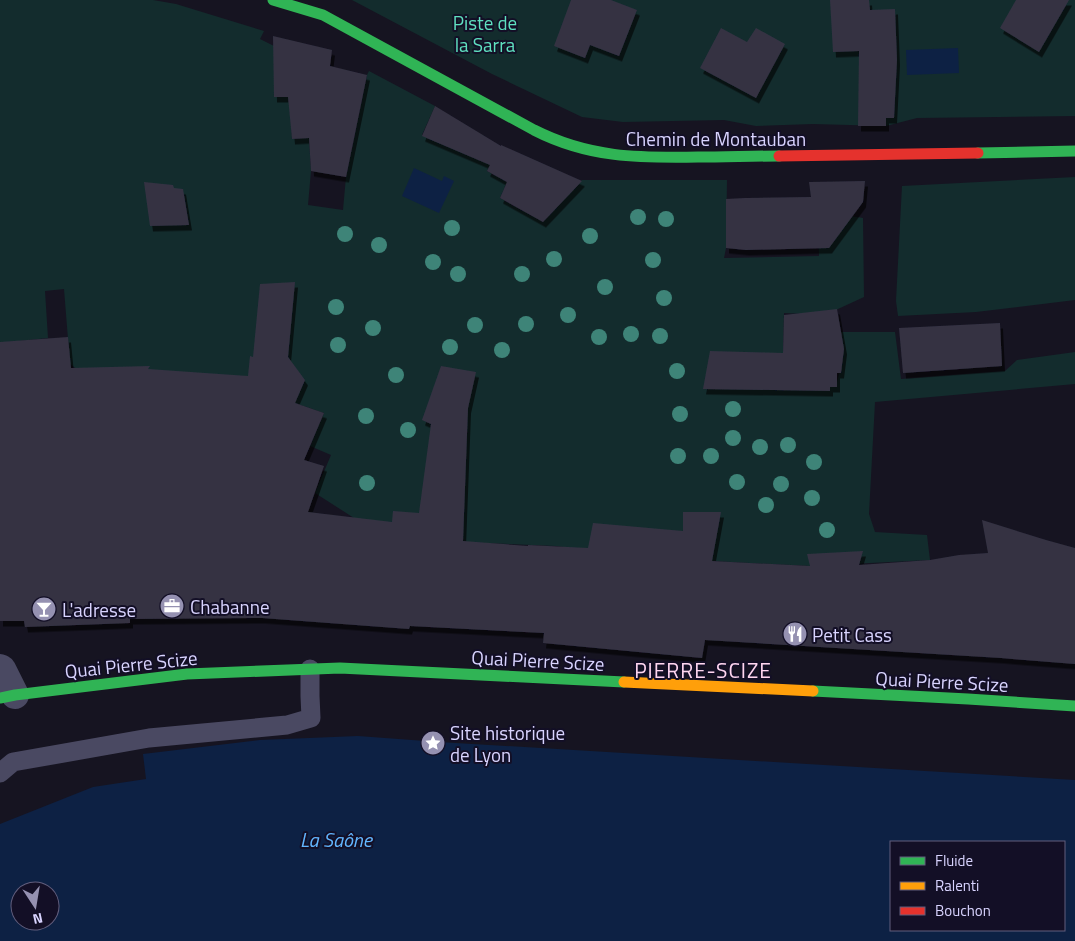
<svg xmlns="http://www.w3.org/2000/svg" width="1075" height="941" viewBox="0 0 1075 941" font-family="'Titillium Web',sans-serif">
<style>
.green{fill:#132c2d}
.water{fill:#0d2144;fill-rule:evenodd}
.building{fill:#343243;filter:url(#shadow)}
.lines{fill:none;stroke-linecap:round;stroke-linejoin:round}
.lane{stroke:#4a4962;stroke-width:19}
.street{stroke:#4a4962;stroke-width:28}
.fast{stroke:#30b455;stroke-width:11}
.slow{stroke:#ff9f0a;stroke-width:11}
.jam{stroke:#e5322d;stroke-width:11}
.tree{fill:#3e8478}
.labels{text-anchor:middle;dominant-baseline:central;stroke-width:4;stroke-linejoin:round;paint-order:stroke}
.park-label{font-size:19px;fill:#5fe0c0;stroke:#130f26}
.street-label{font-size:19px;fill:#d9d4ff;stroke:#130f26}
.poi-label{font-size:19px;fill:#d9d4ff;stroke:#130f26;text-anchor:start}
.water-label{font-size:20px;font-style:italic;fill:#62b6ff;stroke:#130f26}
.quarter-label{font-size:21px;letter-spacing:1px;fill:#ffd6f0;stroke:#130f26}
</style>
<defs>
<filter id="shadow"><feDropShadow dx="3" dy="5.5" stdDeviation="0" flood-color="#0009"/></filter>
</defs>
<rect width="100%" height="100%" fill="#161421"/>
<g class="green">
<path d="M0,0H153L176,4L264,31L260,39L274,46V96L290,97L292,139L309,138L311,171L308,205L343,210L346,177L367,75L369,71L435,106L422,135L456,136L492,161L487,171L507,182L500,198L543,222L582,180H727L726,248L724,258L819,256L818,219C833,217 848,215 863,218L864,297L825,315L784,313L783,354L836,386L843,359L828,333L842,332H895L901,379L1005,371L1017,360L1075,352V384L875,402L869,514L875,532L927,535L930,560L810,566L712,561L609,553L556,546L486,543L389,542L354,518L315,493L331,455L310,446L324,413L247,387L82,373L70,364L64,289L45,291L48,338L0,343Z"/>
<polygon points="352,0 1075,0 1075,116 917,118 886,126 813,124 756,126 724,120 623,122 582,117 492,74"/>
<polygon points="1075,177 1075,300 976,312 898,316 896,301 902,186"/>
</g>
<g class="water">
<polygon points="958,48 959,73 907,75 906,50"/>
<polygon points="414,168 442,181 444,176 454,181 439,213 402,196"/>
<path d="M358,736L439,742L1075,780V941H0V824L93,787L146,779L143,754L260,740ZM1064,842V930H891V842ZM20,891H50V921H20Z"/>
</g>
<g class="building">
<polygon points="571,0 611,0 637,10 619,56 590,45 585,58 554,46"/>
<polygon points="830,0 869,0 870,10 895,9 897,60 894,118 886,118 886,126 858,126 859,51 833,52"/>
<polygon points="1016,0 1069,0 1039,52 1000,28"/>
<polygon points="721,28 747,42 756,28 785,44 756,98 700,68"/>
<polygon points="273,36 332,50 330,66 367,75 346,177 311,171 309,138 292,139 288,97 274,97"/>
<polygon points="435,106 501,146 501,145 582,181 543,222 500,198 507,182 487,171 490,165 422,136"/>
<polygon points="865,181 863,202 829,248 746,250 726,248 726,199 745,198 811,197 809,182"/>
<polygon points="144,182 173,185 174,188 183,189 189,225 150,226"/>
<polygon points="295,282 288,357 305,380 295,403 324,413 304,460 324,466 308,512 392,522 393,511 419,513 431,424 422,420 441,366 476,372 468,408 463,541 528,546 528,545 588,548 593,523 683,531 683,512 721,512 712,561 810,566 807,554 863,551 859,565 930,560 959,555 988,553 982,520 1046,540 1075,548 1075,664 1001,658 705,640 702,658 543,643 544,633 410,626 409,629 262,618 130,619 130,623 25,627 24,621 0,621 0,342 68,337 71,368 150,366 148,369 248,376 250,356 253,357 260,284"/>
<polygon points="837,309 844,349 841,373 837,373 837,387 830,387 830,391 703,389 710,351 783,353 784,315"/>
<polygon points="1000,323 1002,366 903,373 899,328"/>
</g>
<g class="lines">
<polyline class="lane" points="0,773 13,762 149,738 287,725 311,718 310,696 310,669"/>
<polyline class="street" points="0,668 2,669 15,695"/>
<g class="fast">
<path d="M273,0L323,15L534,130C589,158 638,158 698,157C725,157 752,156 779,156"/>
<polyline points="978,153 1075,151"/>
<polyline points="813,691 968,699 1075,706"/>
<polyline points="0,698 15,695 187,674 340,668 624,682"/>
</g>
<polyline class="slow" points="624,682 813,691"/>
<polyline class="jam" points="779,156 978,153"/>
</g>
<g class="tree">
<circle cx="638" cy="217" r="8"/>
<circle cx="666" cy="219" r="8"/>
<circle cx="452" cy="228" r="8"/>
<circle cx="345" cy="234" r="8"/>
<circle cx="590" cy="236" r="8"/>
<circle cx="379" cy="245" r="8"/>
<circle cx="554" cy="259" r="8"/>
<circle cx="653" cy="260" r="8"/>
<circle cx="433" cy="262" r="8"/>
<circle cx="458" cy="274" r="8"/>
<circle cx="522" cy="274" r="8"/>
<circle cx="605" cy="287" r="8"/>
<circle cx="664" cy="298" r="8"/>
<circle cx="336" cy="307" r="8"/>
<circle cx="568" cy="315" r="8"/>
<circle cx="526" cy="324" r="8"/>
<circle cx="475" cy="325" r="8"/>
<circle cx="373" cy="328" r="8"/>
<circle cx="631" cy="334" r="8"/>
<circle cx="660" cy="336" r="8"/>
<circle cx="599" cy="337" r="8"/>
<circle cx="338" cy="345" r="8"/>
<circle cx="450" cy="347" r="8"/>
<circle cx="502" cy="350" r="8"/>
<circle cx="677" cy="371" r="8"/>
<circle cx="396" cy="375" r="8"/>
<circle cx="733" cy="409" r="8"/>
<circle cx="680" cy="414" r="8"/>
<circle cx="366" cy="416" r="8"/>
<circle cx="408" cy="430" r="8"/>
<circle cx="733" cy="438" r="8"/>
<circle cx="788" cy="445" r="8"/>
<circle cx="760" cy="447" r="8"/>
<circle cx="678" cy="456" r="8"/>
<circle cx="711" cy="456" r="8"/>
<circle cx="814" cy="462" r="8"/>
<circle cx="737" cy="482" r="8"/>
<circle cx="367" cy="483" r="8"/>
<circle cx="781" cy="484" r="8"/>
<circle cx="812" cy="498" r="8"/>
<circle cx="766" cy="505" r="8"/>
<circle cx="827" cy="530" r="8"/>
</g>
<defs>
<symbol id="office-disc" viewBox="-11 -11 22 22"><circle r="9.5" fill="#9591b1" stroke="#130f26"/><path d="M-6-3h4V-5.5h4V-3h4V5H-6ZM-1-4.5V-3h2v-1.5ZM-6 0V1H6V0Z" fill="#fff"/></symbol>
<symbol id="bar-disc" viewBox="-11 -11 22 22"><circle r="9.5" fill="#9591b1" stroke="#130f26"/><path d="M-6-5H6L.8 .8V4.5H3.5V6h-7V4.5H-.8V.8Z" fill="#fff"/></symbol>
<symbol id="restaurant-disc" viewBox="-11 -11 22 22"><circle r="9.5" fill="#9591b1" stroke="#130f26"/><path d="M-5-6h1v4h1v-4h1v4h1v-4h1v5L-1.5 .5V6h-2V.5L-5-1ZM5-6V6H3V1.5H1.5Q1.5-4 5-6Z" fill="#fff"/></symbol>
<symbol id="sight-disc" viewBox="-11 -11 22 22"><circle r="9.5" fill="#9591b1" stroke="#130f26"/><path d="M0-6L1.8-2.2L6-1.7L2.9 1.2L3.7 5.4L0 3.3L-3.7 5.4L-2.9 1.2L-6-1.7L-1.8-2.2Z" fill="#fff"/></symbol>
</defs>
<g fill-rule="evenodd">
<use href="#office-disc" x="158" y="592" width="28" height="28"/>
<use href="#bar-disc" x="30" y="595" width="28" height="28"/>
<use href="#restaurant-disc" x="781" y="620" width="28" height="28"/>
<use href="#sight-disc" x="419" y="729" width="28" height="28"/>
</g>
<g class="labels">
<g class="park-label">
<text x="485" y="22">Piste de<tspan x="485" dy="22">la Sarra</tspan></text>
</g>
<g class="street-label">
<text x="716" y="138">Chemin de Montauban</text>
<text transform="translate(538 660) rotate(3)">Quai Pierre Scize</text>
<text transform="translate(131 664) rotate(-6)">Quai Pierre Scize</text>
<text transform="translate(942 681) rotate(3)">Quai Pierre Scize</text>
</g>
<g class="poi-label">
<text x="190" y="606">Chabanne</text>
<text x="62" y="609">L'adresse</text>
<text x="812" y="634">Petit Cass</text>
<text x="450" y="732">Site historique<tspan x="450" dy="22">de Lyon</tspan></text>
</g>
<g class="water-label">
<text x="336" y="839">La Saône</text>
</g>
<g class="quarter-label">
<text x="703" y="670">PIERRE-SCIZE</text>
</g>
</g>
<rect x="890" y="841" width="175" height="90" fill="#130f26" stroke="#625e7d"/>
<rect x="900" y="857" width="25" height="8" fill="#30b455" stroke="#625e7d"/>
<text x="935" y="866" font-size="15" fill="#d9d4ff">Fluide</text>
<rect x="900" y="882" width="25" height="8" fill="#ff9f0a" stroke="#625e7d"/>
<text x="935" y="891" font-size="15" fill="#d9d4ff">Ralenti</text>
<rect x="900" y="907" width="25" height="8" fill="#e5322d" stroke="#625e7d"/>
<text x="935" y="916" font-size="15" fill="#d9d4ff">Bouchon</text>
<g transform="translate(35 906) rotate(168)"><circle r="24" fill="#130f26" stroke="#625e7d"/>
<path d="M0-4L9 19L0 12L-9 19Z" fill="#9591b1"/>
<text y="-8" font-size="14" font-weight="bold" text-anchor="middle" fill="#d9d4ff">N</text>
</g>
</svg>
